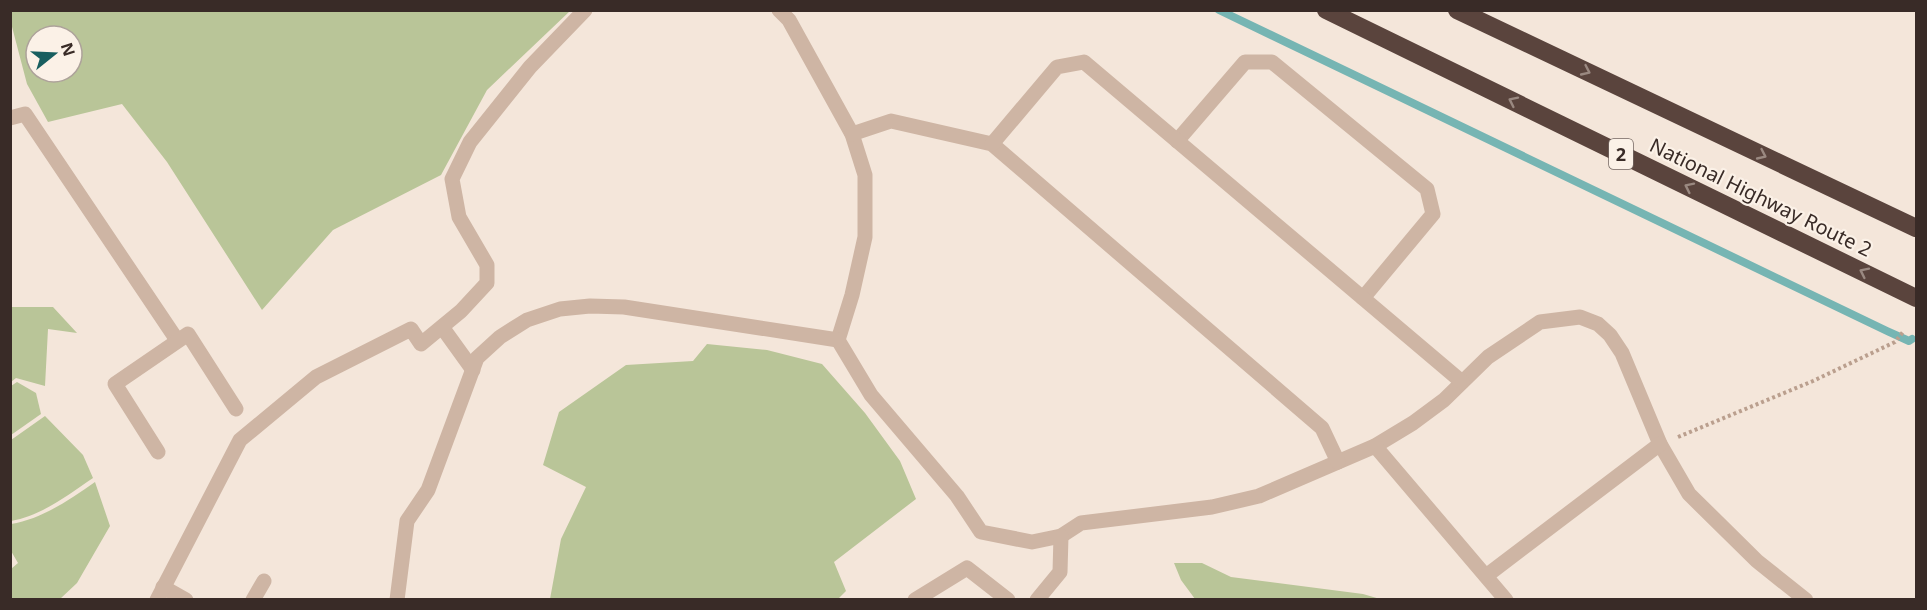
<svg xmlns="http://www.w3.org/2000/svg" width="1927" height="610" viewBox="0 0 1927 610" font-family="'Noto Sans',sans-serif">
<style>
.green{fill:#b9c598;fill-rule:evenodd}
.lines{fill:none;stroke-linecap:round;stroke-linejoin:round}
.stream{stroke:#76b5b3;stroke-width:8}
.path{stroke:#ba9f8e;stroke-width:4;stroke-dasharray:3 3;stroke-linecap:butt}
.minor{stroke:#ceb5a4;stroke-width:15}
.highway{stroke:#5a443d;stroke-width:18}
.oneway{stroke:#9a8981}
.labels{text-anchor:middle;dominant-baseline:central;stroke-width:4.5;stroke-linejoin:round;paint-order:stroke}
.shield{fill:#fbf1e7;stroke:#736661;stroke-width:1.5}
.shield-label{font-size:18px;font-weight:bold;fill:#392b27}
.street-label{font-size:20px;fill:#392b27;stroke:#fbf1e7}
</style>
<rect width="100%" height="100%" fill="#f4e6da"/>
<g class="green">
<path d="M10,11L11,10L570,11L487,90L441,175L333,230L262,310L167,162L122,104L48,122L27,84L11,23ZM36,36H72V72H36Z"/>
<polygon points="11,307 53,307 77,333 48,329 45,386 16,378 11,382"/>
<polygon points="707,344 767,350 822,364 865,413 900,461 916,499 834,562 846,591 838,599 550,599 561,539 586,487 543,465 559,412 626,365 693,361"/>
<polygon points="17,382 36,393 41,414 11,435 11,386"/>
<path d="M45,416L83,455L93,478C68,495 41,516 11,521V440Z"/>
<path d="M95,482L110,526L77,583L60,599H11V569L18,563L11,551V524C42,519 69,500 95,482Z"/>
<polygon points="1174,563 1202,563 1231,577 1363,594 1380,599 1195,599 1181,580"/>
</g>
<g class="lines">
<polyline class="stream" points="1219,10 1887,331 1909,341 1912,339"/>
<polyline class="path" points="1678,437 1813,381 1895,342 1903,332"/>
<g class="minor">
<polyline points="779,10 789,20 852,134 865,175 865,237 852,295 838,340 871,395 957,496 981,532 1032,542 1061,536 1081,523 1212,507 1259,496 1375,446 1413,423 1444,400 1488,357 1540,322 1580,317 1598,324 1610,335 1622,353 1660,444 1689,494 1757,561 1806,600"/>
<polyline points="10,118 25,114 177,340"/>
<polyline points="852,134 891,121 992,144 1322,428 1338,462"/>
<polyline points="1177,141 1245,62 1272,62 1427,189 1433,214 1363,298"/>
<polyline points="992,144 1057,67 1084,62 1462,382"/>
<polyline points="442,327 473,370"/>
<polyline points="1375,446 1506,600"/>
<polyline points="158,452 115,384 188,334 236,409"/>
<polyline points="1486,576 1660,444"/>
<polyline points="163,587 186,600"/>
<polyline points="157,600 240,440 316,377 411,329 421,344 461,311 487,283 487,265 459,217 452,179 470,142 530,67 585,10"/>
<polyline points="253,600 264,581"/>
<polyline points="397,600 407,521 428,490 477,358 500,337 527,320 560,309 590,306 624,307 838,340"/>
<polyline points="915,600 967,568 1008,600"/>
<polyline points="1037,600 1060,572 1061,536"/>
</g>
<g class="highway">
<polyline points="1326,10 1916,298"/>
<polyline points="1457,10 1916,228"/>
</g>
</g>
<defs><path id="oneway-chevron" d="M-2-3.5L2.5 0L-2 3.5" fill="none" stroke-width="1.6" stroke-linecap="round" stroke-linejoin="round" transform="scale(1.5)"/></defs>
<g class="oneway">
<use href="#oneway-chevron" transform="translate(1586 71) rotate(25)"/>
<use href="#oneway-chevron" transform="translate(1513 101) rotate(-154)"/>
<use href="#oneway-chevron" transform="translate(1762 155) rotate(25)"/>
<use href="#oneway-chevron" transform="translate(1689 187) rotate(-154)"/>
<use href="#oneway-chevron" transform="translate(1864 272) rotate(-154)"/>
</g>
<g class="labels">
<rect class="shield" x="1609" y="139" width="24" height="30" rx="4.5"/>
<g class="shield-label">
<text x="1621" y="154">2</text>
</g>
<g class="street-label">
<text transform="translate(1761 197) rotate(26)">National Highway Route 2</text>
</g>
</g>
<rect width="1927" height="610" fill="none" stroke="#392b27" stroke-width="24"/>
<g transform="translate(54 54) rotate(72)"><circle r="28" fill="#fbf1e7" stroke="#ada29a" stroke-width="1.5"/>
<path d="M0-4.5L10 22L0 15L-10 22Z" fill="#185e5f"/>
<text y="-9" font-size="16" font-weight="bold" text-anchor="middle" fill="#392b27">N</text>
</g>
</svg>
